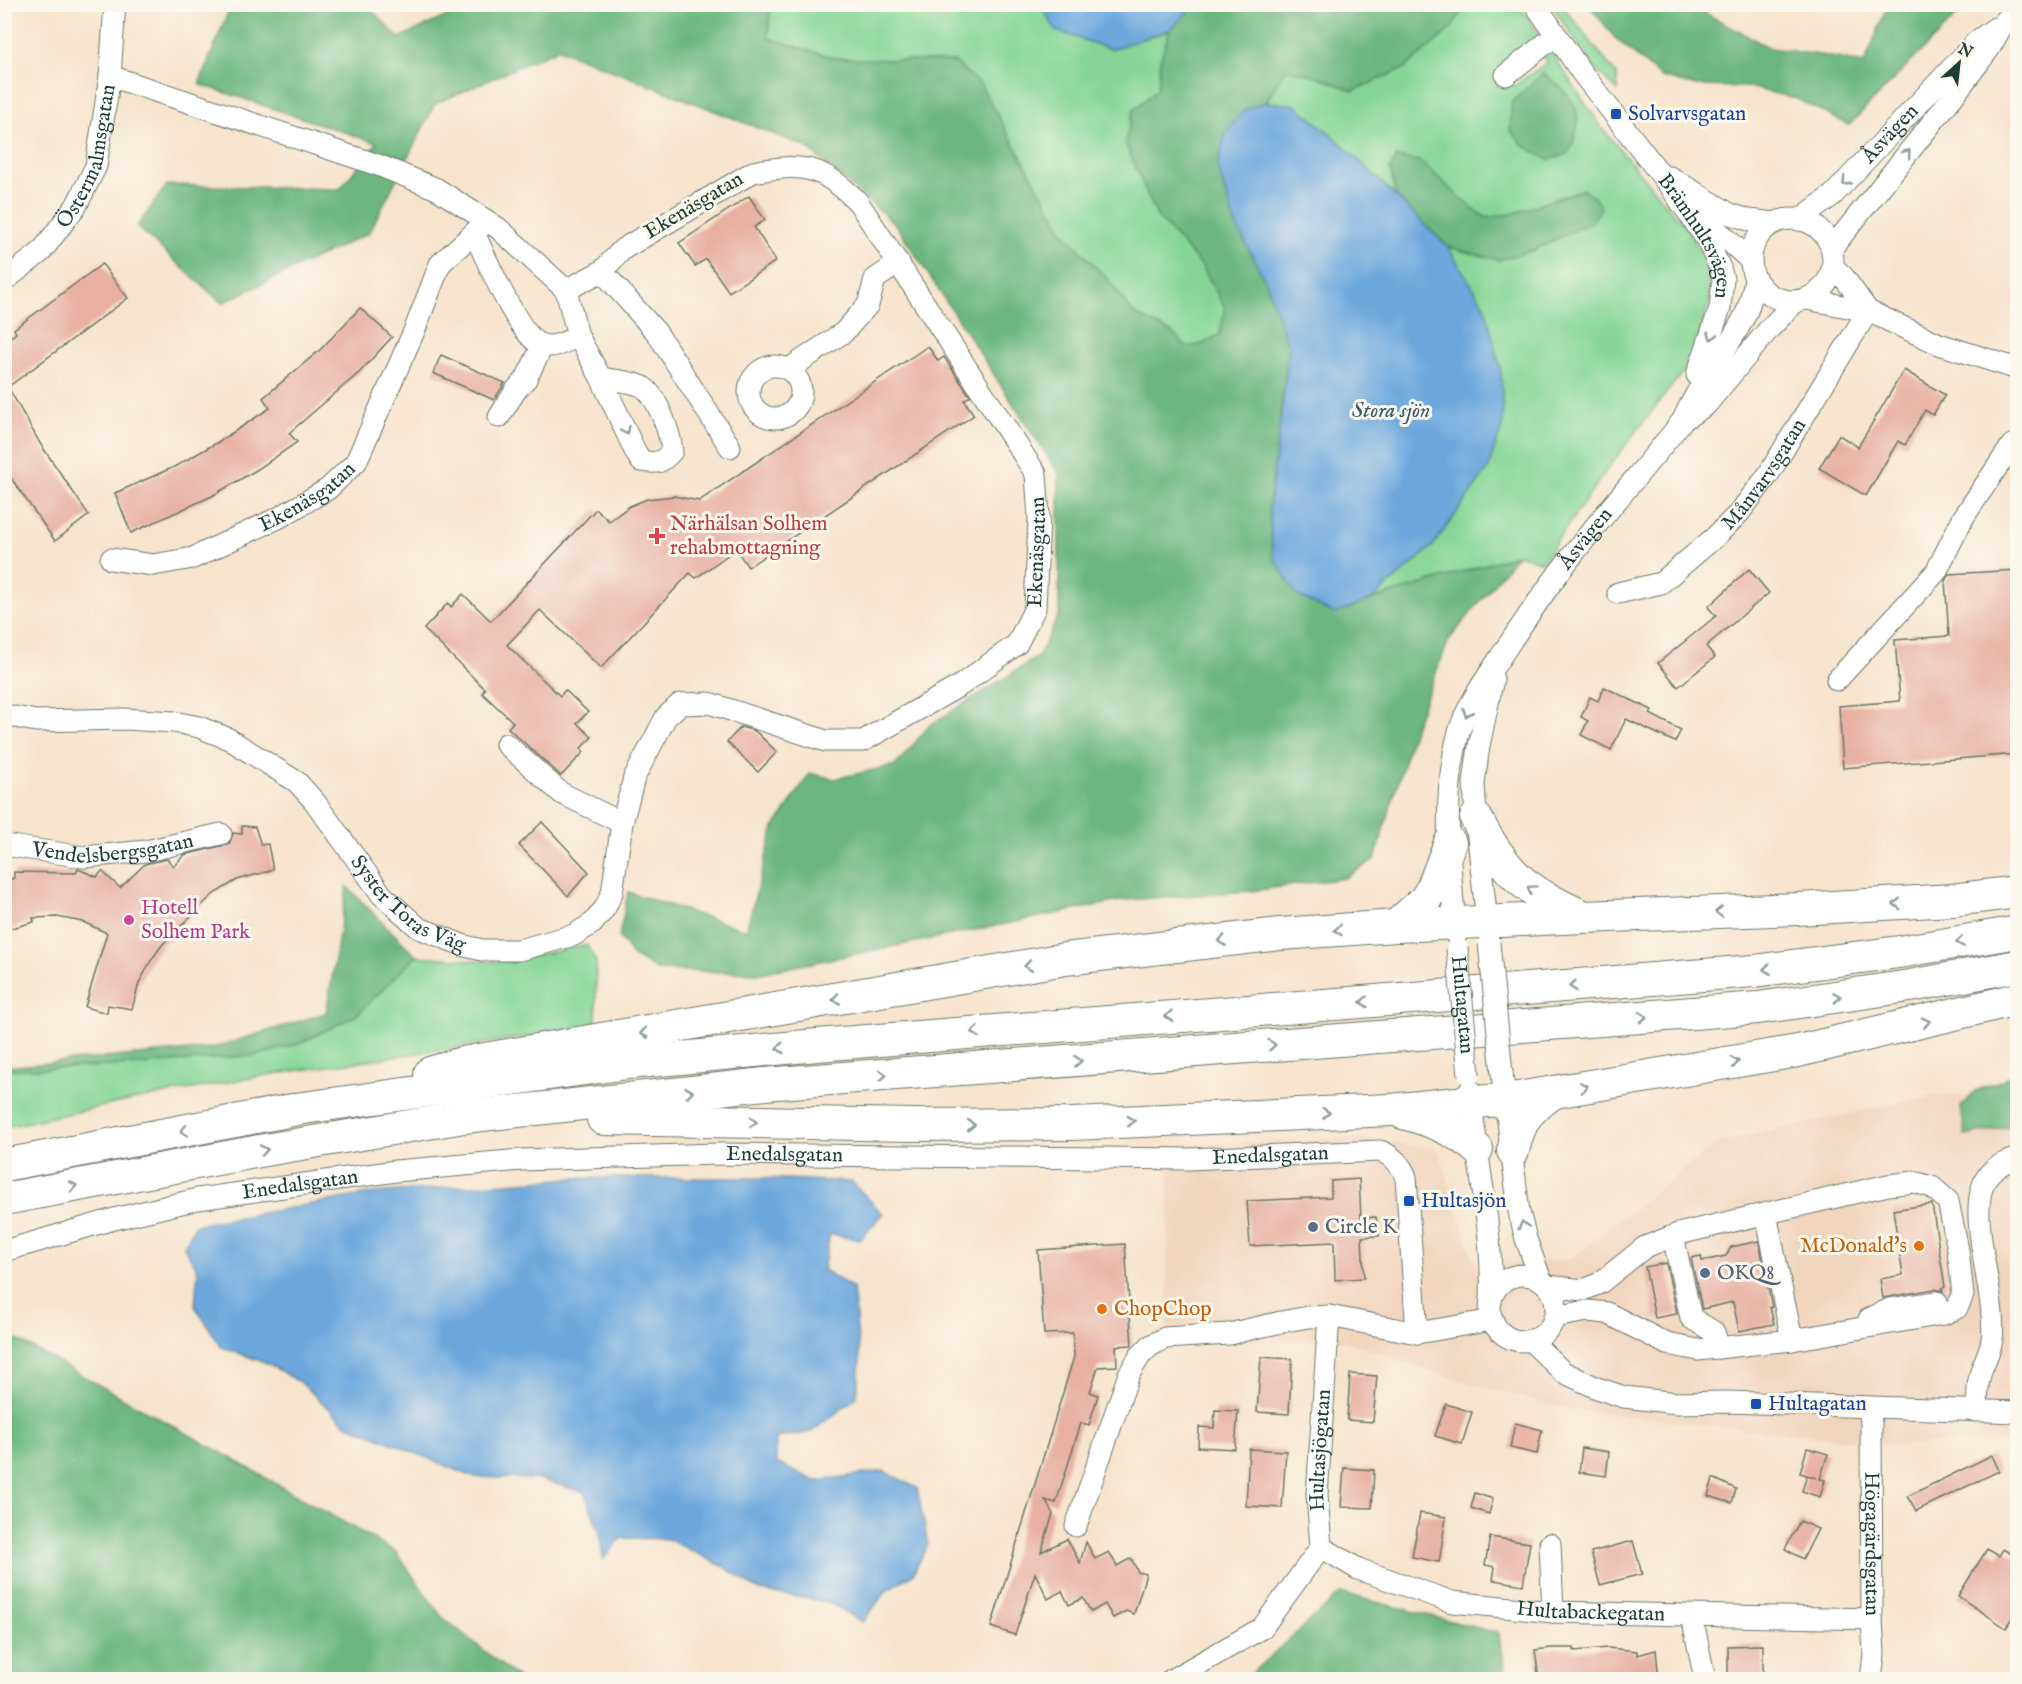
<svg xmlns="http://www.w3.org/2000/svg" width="2022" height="1684" viewBox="0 0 2022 1684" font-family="'IM FELL English',serif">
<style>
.built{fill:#f1d5bd}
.green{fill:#85d696;stroke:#528a65;stroke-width:1.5;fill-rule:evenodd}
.forest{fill:#6cb77f;stroke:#467a5a;stroke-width:1.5}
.water{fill:#6ca7dd;stroke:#467288;stroke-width:1.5}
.building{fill:#e7b0a1}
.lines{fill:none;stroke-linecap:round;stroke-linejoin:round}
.minor-casing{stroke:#6a7769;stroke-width:23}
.highway-casing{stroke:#6a7769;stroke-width:34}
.minor{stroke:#fff;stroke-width:21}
.highway{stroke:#fff;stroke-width:32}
.minor-bridge-casing{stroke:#6a7769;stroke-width:23;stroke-linecap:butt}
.minor-bridge{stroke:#fff;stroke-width:21}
.oneway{stroke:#8f9e9a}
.transit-dot{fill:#1a4fb4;stroke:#fbf7ec;stroke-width:2}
.health-dot{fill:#e0444e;stroke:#fbf7ec;stroke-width:2}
.hotel-dot{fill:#d1479c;stroke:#fbf7ec;stroke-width:2}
.service-dot{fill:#5c6f8a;stroke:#fbf7ec;stroke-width:2}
.food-dot{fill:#e8710a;stroke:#fbf7ec;stroke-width:2}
.labels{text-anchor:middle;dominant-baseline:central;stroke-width:6;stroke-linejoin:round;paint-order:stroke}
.transit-label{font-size:21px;fill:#164399;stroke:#fbf7ec;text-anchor:start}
.street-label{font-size:21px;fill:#1f3d34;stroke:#fbf7ec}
.health-label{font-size:21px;fill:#be3a42;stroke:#fbf7ec;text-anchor:start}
.hotel-label{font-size:21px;fill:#b23c85;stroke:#fbf7ec;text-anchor:start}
.service-label{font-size:21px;fill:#4e5e75;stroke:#fbf7ec;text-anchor:start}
.food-label{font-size:21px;fill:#c56008;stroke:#fbf7ec;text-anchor:end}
.water-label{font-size:22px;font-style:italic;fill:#365d67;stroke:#fbf7ec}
</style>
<rect width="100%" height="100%" fill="#fbf7ec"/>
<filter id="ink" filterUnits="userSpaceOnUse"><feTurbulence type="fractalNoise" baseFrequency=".0167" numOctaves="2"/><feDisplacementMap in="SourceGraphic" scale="12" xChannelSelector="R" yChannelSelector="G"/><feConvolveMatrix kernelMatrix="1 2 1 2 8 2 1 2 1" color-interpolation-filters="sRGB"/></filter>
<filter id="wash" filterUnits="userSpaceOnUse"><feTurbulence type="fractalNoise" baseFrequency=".008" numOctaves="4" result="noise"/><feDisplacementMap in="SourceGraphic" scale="24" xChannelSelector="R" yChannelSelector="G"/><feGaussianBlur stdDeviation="1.35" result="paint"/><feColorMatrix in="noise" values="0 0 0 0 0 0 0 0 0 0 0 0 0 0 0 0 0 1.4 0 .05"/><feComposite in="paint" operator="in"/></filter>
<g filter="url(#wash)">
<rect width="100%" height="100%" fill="#f6e4cc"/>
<polygon class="built" points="1933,1096 2017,1097 2017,1442 1890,1445 1567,1409 1461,1381 1345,1341 1167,1341 1169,1145 1356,1138 1438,1149 1476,1268 1570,1259 1719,1142"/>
<g class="green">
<polygon points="775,4 1041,5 1056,31 1111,49 1170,30 1160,61 1158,88 1133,111 1157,216 1202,266 1225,308 1221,334 1203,344 1186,347 1171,332 1134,314 1108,280 1064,233 980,84 954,62 835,58 768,38 770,10"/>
<path d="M1464,5H1519L1602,128L1687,229L1706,262L1710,301L1688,365L1611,464L1542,562L1518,554L1371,600L1432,547L1488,469L1485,307L1448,247L1499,260L1512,214L1487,218L1390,169L1397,197L1332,135L1295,105L1266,102L1285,69L1317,76L1353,91L1452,28ZM1533,42L1547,62L1514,86L1499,65Z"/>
<polygon points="1551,5 1562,5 1617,75 1618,91 1597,71"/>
<polygon points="587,945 596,962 596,1027 261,1076 123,1102 5,1127 4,1070 135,1065 258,1055 298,1044 357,1015 416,956 502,962"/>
</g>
<g class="forest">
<polygon points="231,5 367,5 399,38 471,5 775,5 770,10 768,38 835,58 954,62 980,84 1064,233 1108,280 1134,314 1171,332 1187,347 1203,344 1220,334 1225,308 1202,266 1157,216 1125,143 1133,111 1158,88 1160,61 1170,30 1194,5 1464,5 1452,28 1405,68 1353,91 1317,76 1285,69 1266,102 1245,110 1235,223 1266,282 1289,347 1280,415 1334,614 1371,600 1517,555 1449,640 1415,725 1375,859 1345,878 1252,891 1124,900 761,973 656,970 632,955 619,937 628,892 746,930 774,828 810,773 834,779 896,765 930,725 1039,656 1059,614 1059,474 896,225 806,147 558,49 435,104 369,233 222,303 137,227 167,185 340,189 377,143 199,84"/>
<polygon points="1589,5 1690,5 1770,48 1827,56 1864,64 1888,5 1967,5 1849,125 1797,99 1749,87 1696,86 1661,77 1615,38"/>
<path d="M1543,73C1576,98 1588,115 1568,154L1549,160L1524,146L1510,130L1512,102Z"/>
<polygon points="1397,157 1420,161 1473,209 1487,218 1512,214 1583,189 1594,197 1601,208 1592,222 1534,250 1499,260 1448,247 1397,197 1390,169"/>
<polygon points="347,887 416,956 357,1015 298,1044 258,1055 135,1065 5,1070 5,1067 212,1048 326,1013"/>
<polygon points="2017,1074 2017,1125 1965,1136 1961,1107 1975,1091"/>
<polygon points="5,1333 231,1458 396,1552 441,1616 519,1679 5,1679"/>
<polygon points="1341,1593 1498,1633 1508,1679 1245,1679"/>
</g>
<g class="water">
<polygon points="1041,5 1194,5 1170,30 1111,49 1056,31"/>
<polygon points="1266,102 1295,105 1332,135 1448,247 1485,307 1501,371 1503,423 1488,469 1432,547 1371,600 1334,614 1296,595 1273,555 1269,509 1289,347 1266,282 1235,223 1217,166 1226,132 1245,110"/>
<polygon points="573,1178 761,1178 852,1182 883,1214 860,1240 830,1234 823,1270 853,1288 860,1360 857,1397 811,1432 776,1438 776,1463 816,1481 884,1471 917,1488 928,1544 913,1574 886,1591 863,1622 828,1602 760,1591 724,1567 668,1539 621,1538 603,1560 600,1533 584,1492 539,1479 473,1477 346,1424 301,1383 269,1364 221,1347 195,1306 198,1270 184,1247 195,1225 373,1193"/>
</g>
<g id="blocks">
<g class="building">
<polygon points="749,196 765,220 754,227 776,261 729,292 706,259 695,266 679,243"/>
<polygon points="102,264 128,298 8,387 41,445 89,515 55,541 4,468 4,342 16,333 14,329"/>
<polygon points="360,308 392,337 360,372 289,433 297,442 258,469 212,496 131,533 115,493 174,467 220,441 270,408 263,398 321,349"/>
<polygon points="928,346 938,361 944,357 970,396 964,400 974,415 748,567 736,549 696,578 690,573 601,668 540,610 507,645 560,696 565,690 588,712 577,723 592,737 581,748 584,752 561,776 508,728 513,722 482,693 485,689 424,629 448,603 451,607 463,594 491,621 596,509 609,521 630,506 647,499 674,496 699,501"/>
<polygon points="441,355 505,383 494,400 433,373"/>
<polygon points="1904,370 1945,395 1933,415 1925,410 1905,445 1898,441 1866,496 1819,468 1839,435 1858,447"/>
<polygon points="1749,569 1769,593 1706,646 1715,657 1678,687 1658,663 1716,616 1708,607"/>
<polygon points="2018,570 2018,754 1843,768 1839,706 1900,701 1895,640 1949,636 1945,581 1949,574"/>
<polygon points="1604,687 1652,710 1650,714 1681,730 1675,742 1626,719 1611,750 1581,735 1588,721 1581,717 1590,697 1598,701"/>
<polygon points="741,727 755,731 777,752 758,772 727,742"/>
<polygon points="542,822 589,872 568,896 519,845"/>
<polygon points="242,826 255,827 261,845 268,844 273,870 237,880 214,894 201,906 162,945 152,959 139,983 132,1009 108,1005 107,1013 85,1007 107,933 83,922 57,917 33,918 34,922 4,930 4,882 14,878 14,872 76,873 78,869 97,877 102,871 120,888 145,864 167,859 174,866 184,855 229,844 233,833 242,834"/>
<polygon points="1359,1179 1361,1218 1376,1217 1379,1236 1362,1237 1364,1278 1335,1280 1334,1242 1250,1246 1247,1201 1331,1197 1331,1181"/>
<polygon points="1932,1204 1945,1287 1942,1288 1943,1291 1935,1289 1883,1298 1880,1279 1903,1275 1893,1210"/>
<polygon points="1759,1241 1772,1307 1770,1307 1774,1324 1739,1331 1733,1302 1702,1309 1691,1258 1701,1256 1702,1261 1726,1256 1731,1247"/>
<polygon points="1125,1244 1132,1345 1116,1346 1117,1366 1098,1367 1090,1392 1098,1395 1089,1425 1081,1423 1056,1503 1045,1500 1053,1514 1041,1552 1067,1539 1080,1563 1086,1542 1095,1559 1109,1552 1117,1566 1131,1558 1138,1572 1146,1574 1134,1614 1126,1611 1113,1618 1105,1604 1091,1612 1083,1598 1069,1605 1062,1591 1048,1599 1035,1573 1015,1635 991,1627 1074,1357 1073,1333 1044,1334 1038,1250"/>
<polygon points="1666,1263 1677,1314 1655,1318 1645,1267"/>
<polygon points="1261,1357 1292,1359 1289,1414 1257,1412"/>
<polygon points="1350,1374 1377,1376 1373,1422 1347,1420"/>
<polygon points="1446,1404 1472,1412 1462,1444 1435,1436"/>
<polygon points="1215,1410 1238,1411 1235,1449 1198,1447 1199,1427 1214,1428"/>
<polygon points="1515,1423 1542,1430 1537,1454 1510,1448"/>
<polygon points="1582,1448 1609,1452 1606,1476 1579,1472"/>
<polygon points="1807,1448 1828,1454 1820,1479 1825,1480 1820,1497 1802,1491 1807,1475 1816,1478 1800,1473"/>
<polygon points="1249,1449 1286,1451 1282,1508 1246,1506"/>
<polygon points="1992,1455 1999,1471 1916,1511 1908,1496"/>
<polygon points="1344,1468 1374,1470 1372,1508 1341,1507"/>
<polygon points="1713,1478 1736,1489 1732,1503 1708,1496"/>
<polygon points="1475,1493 1493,1499 1489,1514 1471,1508"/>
<polygon points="1420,1513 1446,1517 1439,1562 1412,1557"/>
<polygon points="1800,1521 1818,1529 1803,1559 1785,1549"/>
<polygon points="1490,1537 1530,1543 1523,1585 1493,1580 1495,1567 1485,1565"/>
<polygon points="1633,1541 1642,1574 1600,1585 1591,1552"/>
<polygon points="1987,1549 1999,1556 2003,1549 2018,1558 2018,1611 2006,1628 1958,1596"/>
<polygon points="1763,1645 1763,1680 1728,1680 1728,1646"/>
<polygon points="1552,1648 1574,1648 1574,1651 1608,1648 1637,1651 1637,1655 1656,1650 1659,1680 1539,1680 1535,1650"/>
</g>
</g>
</g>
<g filter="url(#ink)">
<use href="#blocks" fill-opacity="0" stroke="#6a7769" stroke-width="1.5"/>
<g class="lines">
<defs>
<g id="minor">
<path id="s1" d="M1535,4L1582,73L1671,188L1707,240L1720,268L1723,279L1720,308L1697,375"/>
<polyline points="1506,75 1556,35"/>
<polyline points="1670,177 1730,214 1749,220 1774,223"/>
<polyline points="1699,208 1717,230 1751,261"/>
<circle cx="1792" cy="260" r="41"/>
<path id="s2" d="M1799,220L1833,195L1977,41L1995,28"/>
<path d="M474,233C486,257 518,337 542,345C554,349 568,341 578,336"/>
<polyline points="1832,248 1955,94 1989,49 2005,21 2018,7"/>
<polyline points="1833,267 1843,276 1868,311"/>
<polyline points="602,271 657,333 730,447"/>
<path id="s3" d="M4,281L41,252L76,206L96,166L110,76L115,4"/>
<path d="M566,290L578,336L601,378L635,451L641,461C657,464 662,463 672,451C670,433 658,397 643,387C635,382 611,380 601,378"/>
<polyline points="1807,299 1868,311 1939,344 2018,369"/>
<circle cx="775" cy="392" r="26"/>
<polyline points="789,369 844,332 868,305 875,279 899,263"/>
<polyline points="499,417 516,390 526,379 543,345"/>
<polyline points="1683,420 1706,405 1769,329 1795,302"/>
<path id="s4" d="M111,559L153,565L193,558L280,517L328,489L356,462L415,329L440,264L487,221"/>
<path id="s5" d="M1618,593L1661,583L1715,537L1739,513L1768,475L1868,311"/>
<polyline points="1837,680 1936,572 1963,518 2012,445 2018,442"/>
<path id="s6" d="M4,715L36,721L124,719L174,722L199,727L229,739L297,782L315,802L382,895L419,928L465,946L482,950H519L574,935L593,923L605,908L612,893L622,823L634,778L666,717L680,704L709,703L826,741H863L961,685L1017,644L1035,608L1039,517L1036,474L858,202C821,165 803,163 753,172L623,249L602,271L566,290L498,228L437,189L378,165L110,76"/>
<polyline points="506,744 561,793 622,823"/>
<path id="s7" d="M4,845L84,857L146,851L221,834"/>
<polyline points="1488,933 1476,818 1474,783 1479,746 1493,679"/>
<path id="s8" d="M1456,935C1450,869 1441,797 1459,732C1468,702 1487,678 1503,653C1525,620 1547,587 1571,557C1607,510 1647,466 1683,420C1700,380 1730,349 1747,311C1751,301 1753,289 1755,279"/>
<polyline points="1502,1073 1519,1212 1526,1239 1541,1280"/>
<path d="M1470,1090C1476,1161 1494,1231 1491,1302"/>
<polyline points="1766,1214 1792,1340"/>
<polyline points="1673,1236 1691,1318 1714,1332 1719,1348"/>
<path id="s9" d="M4,1251L114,1219L198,1199L396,1171L521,1160L718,1154L1188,1159L1380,1151C1393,1156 1401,1164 1406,1177L1417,1333"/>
<circle cx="1523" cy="1308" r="33"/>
<polyline points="1547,1286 1584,1290 1600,1283 1645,1247 1678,1234 1888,1185 1914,1182 1932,1187 1948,1201 1958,1250 1963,1295 1957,1308 1944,1314 1792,1340 1698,1350 1667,1344 1607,1313 1588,1311 1554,1317"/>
<polyline points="1869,1319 1890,1309 1937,1302"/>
<polyline points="1530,1340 1563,1372 1597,1388 1624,1397 1677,1403 1726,1402 2018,1412"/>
<path id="s10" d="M1869,1408L1871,1423L1872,1619L1874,1654L1871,1680"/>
<path d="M1976,1411C1978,1399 1977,1386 1980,1375C1983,1363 1990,1352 1992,1340C1998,1297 1964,1211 1987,1177C1994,1166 2006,1162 2018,1158"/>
<polyline points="1076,1526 1129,1374 1140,1356 1150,1346 1165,1338 1229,1334 1281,1322 1308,1317 1329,1316"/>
<polyline points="1550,1544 1553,1612"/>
<path id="s11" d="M1321,1547L1358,1569L1452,1602L1553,1612L1872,1619"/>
<polyline points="1692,1616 1705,1680"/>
<path id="s12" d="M1171,1680L1262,1628L1321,1547L1317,1495L1329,1316L1417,1333L1493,1320"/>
</g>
<g id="highway">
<path d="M1476,818C1506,875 1524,889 1582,916"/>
<polyline points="1396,926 1425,900 1433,887 1450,843"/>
<polyline points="430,1073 462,1063 1065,959 1280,934 1396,926 1583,917 1798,909 1952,900 2018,892"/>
<path d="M1403,1113C1431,1120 1456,1130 1477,1149"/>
<polyline points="603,1119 912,1125 1073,1124 1391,1110 1457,1103 1506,1100 1798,1051 2018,999"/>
<path d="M1513,1151C1521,1118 1526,1112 1554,1092"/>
<polyline points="4,1165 303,1108 628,1063 817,1045 1754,971 1899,952 2018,932"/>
<polyline points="4,1199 265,1150 464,1117 765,1084 1758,1008 1910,986 2018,966"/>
</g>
</defs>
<use href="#minor" class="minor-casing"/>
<use href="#highway" class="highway-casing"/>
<use href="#minor" class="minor"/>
<use href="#highway" class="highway"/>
<defs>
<g id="minor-bridge">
<polyline points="1489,943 1502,1073"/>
<path id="s13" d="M1457,948L1469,1075"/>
</g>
</defs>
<use href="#minor-bridge" class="minor-bridge-casing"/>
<use href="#minor-bridge" class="minor-bridge"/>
</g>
<defs><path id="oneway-chevron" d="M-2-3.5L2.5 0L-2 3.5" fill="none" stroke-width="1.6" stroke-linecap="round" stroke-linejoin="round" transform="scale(1.5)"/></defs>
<g class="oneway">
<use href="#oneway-chevron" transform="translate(1907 153) rotate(-51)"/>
<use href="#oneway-chevron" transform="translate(1846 182) rotate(134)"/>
<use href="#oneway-chevron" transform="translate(1712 336) rotate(108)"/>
<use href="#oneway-chevron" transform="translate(626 431) rotate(65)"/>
<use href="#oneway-chevron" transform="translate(1467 713) rotate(112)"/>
<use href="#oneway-chevron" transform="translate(1531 889) rotate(-145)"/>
<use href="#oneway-chevron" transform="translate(1897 904) rotate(177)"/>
<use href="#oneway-chevron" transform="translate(1719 912) rotate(178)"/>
<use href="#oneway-chevron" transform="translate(1338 930) rotate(176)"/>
<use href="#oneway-chevron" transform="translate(1222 941) rotate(173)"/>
<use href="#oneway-chevron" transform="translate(1960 942) rotate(171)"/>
<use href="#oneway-chevron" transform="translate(1028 966) rotate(170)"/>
<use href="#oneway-chevron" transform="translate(1767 969) rotate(173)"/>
<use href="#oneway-chevron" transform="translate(1573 986) rotate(175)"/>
<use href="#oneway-chevron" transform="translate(1837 997) rotate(-8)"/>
<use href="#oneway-chevron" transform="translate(836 999) rotate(170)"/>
<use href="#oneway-chevron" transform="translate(1364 1002) rotate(176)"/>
<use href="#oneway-chevron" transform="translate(1169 1016) rotate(175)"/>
<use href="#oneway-chevron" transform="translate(1643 1017) rotate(-4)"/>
<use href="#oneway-chevron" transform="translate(1926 1022) rotate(-13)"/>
<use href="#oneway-chevron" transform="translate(975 1032) rotate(175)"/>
<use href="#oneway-chevron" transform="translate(644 1033) rotate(170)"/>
<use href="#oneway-chevron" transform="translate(1272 1045) rotate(-5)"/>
<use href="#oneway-chevron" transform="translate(780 1048) rotate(174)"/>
<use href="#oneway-chevron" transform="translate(1078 1061) rotate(-4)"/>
<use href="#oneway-chevron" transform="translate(1735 1062) rotate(-10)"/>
<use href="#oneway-chevron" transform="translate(883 1075) rotate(-4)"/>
<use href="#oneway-chevron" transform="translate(1584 1087) rotate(-9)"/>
<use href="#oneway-chevron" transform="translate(689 1092) rotate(-6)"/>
<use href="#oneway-chevron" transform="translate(1326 1113) rotate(-3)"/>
<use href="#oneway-chevron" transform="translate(1131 1121) rotate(-3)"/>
<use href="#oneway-chevron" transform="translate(753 1122) rotate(2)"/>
<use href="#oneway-chevron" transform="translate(971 1125) rotate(-1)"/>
<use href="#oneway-chevron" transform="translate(184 1131) rotate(169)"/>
<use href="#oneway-chevron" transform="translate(264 1150) rotate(-10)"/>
<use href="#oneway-chevron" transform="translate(73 1186) rotate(-11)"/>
<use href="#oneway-chevron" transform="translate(1523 1225) rotate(-104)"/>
</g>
</g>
<g class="transit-dot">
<rect x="1610" y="108" width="12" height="12" rx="3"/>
<rect x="1403" y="1195" width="12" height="12" rx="3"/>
<rect x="1750" y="1398" width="12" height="12" rx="3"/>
</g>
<path class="health-dot" d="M654 527h6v6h6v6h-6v6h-6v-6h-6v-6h6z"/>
<circle class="hotel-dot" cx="129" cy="920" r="6"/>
<g class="service-dot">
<circle cx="1313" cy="1227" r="6"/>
<circle cx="1705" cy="1273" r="6"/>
</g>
<g class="food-dot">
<circle cx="1919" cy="1246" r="6"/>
<circle cx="1102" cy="1309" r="6"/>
</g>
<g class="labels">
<g class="transit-label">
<text x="1628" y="114">Solvarvsgatan</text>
<text x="1421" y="1201">Hultasjön</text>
<text x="1768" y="1404">Hultagatan</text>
</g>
<g class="street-label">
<text stroke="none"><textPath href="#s2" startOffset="126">Åsvägen</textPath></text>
<text stroke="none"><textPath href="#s3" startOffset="156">Östermalmsgatan</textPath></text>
<text transform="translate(694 206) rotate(-31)">Ekenäsgatan</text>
<text stroke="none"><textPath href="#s1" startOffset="284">Brämhultsvägen</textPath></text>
<text stroke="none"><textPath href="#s5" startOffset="195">Månvarvsgatan</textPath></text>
<text stroke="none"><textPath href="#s4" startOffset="213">Ekenäsgatan</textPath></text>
<text stroke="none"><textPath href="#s8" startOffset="436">Åsvägen</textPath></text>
<text stroke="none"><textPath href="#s6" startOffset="1392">Ekenäsgatan</textPath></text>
<text stroke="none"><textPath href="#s7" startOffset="110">Vendelsbergsgatan</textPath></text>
<text stroke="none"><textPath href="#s6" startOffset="477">Syster Toras Väg</textPath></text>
<text stroke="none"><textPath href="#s13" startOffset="57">Hultagatan</textPath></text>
<text stroke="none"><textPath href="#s9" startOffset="790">Enedalsgatan</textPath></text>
<text stroke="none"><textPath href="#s9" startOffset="1276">Enedalsgatan</textPath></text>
<text stroke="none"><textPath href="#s9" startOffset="304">Enedalsgatan</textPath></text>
<text stroke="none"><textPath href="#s12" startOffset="302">Hultasjögatan</textPath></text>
<text stroke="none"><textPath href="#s10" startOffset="136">Högagärdsgatan</textPath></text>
<text stroke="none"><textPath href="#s11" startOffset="282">Hultabackegatan</textPath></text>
</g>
<g class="health-label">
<text x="670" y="524">Närhälsan Solhem<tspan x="670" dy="24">rehabmottagning</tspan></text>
</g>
<g class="hotel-label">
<text x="141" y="908">Hotell<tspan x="141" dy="24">Solhem Park</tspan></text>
</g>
<g class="service-label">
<text x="1325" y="1227">Circle K</text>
<text x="1717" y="1273">OKQ8</text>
</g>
<g class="food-label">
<text x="1907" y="1246">McDonald's</text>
<text x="1114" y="1309" text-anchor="start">ChopChop</text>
</g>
<g class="water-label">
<text x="1391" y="411">Stora sjön</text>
</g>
</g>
<rect width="2022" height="1684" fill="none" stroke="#fbf7ec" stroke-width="24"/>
<g transform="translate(1959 63) rotate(27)" stroke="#fbf7ec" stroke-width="4.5" paint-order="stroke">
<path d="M0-4.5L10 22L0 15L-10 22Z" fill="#1f3d34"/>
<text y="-9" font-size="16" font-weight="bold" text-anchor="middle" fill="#1f3d34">N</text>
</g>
</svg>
